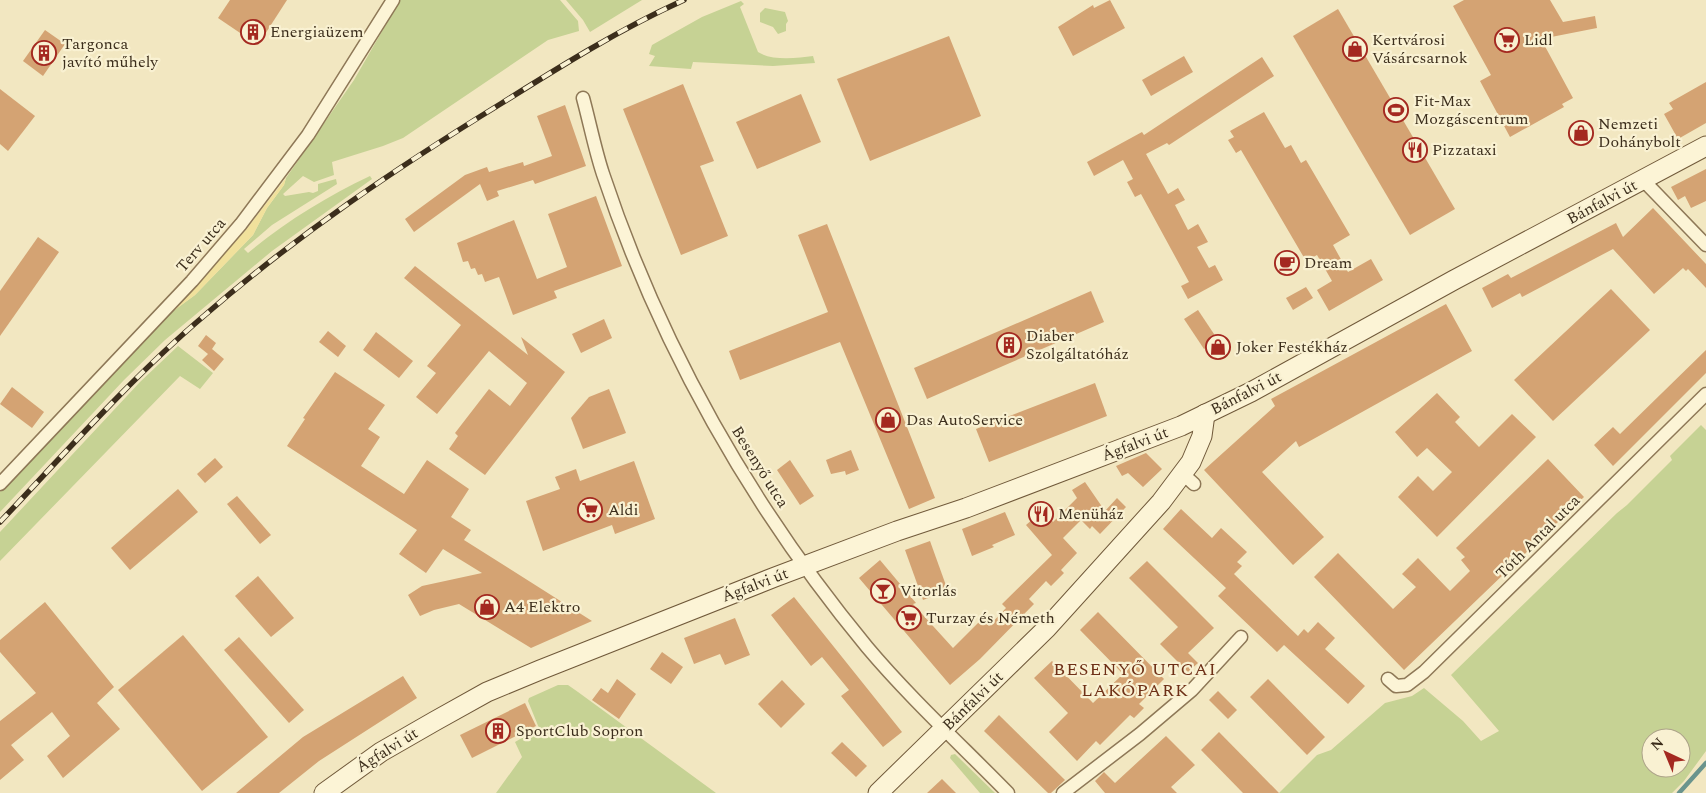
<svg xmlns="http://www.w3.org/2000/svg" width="1706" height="793" viewBox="0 0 1706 793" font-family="Spectral,serif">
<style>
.green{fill:#c6d294;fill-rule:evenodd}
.sand{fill:#f1e19c}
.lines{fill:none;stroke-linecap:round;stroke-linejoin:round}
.stream{stroke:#6a948d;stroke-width:4.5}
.building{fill:#d4a373}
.street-casing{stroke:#8e7857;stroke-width:15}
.secondary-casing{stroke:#70593a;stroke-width:21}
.street{stroke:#fcf4d6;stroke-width:12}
.secondary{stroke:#fcf4d6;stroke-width:19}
.rail-casing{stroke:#3c2e1c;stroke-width:5.5}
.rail{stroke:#f9f1d2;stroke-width:4;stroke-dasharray:11;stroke-linecap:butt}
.labels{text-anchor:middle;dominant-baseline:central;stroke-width:4.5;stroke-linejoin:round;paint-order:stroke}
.poi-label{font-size:16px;fill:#3c2e1c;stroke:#f9f1d2;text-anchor:start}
.street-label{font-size:16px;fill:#3c2e1c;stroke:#f9f1d2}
.neighbourhood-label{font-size:18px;letter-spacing:1px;fill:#6e3017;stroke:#f9f1d2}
</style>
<rect width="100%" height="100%" fill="#f2e7c1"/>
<g class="green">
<path d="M400,0H560L578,21L579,31L548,40L403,138L383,146L332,162L334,175L314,182L303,176L283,194L285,196L309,192L313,193L318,191V184L336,179L337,184L272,225L244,249L248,253C285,222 326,197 370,176L372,179L272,251L165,340L124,380L0,512V492L165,319V317L195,295L253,235L267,208L284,185L286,178L354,80Z"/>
<polygon points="566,0 642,0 590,32 583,20"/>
<path d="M741,1L744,4L740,7L758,52C772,61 797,58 813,56L815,63L773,66L693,62L691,69L649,66L655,56L649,54L652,45L702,17Z"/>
<polygon points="765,8 785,12 788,21 786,24 786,31 778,34 773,27 760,22 760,13"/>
<polygon points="178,346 213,373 200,389 180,376 0,561 0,532 140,382"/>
<path d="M1701,425L1706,430V751L1684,781L1672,793H1279L1317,755L1331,750L1385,703L1412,696L1424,688L1463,721L1481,741L1499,731L1451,675L1617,513L1627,505L1672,460L1670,456ZM1651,738H1681V768H1651Z"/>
<polygon points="558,685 568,685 578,692 716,793 496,793 522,757 515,742 539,728 528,701 529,698"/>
<polygon points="955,754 995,793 980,793 950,758 951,755"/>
</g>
<polygon class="sand" points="286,178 284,185 267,208 253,235 195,295 165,317 245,231"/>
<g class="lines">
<polyline class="stream" points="1679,793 1706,763"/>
</g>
<g class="building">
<polygon points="230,0 287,0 258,45 218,18"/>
<polygon points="1110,0 1125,28 1073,56 1058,27 1093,5 1094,8"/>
<polygon points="1464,0 1550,0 1563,22 1595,16 1597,28 1541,39 1573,98 1562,104 1564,107 1510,137 1480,81 1491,75 1453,6"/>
<polygon points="1338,9 1455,209 1410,235 1293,36"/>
<polygon points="45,30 65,44 43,76 23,61"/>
<polygon points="949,36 981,116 870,161 837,79"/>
<polygon points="1184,56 1193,72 1151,96 1142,80"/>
<polygon points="1262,57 1274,76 1169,145 1167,143 1146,154 1168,194 1178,188 1185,200 1175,205 1188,230 1198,224 1208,242 1197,247 1209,268 1215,265 1223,280 1188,299 1181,286 1189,282 1141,194 1135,197 1127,182 1133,179 1123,160 1094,176 1087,162 1142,132 1144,135"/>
<polygon points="1706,82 1706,123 1678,139 1664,114 1673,109 1669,103"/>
<polygon points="683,84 714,161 700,166 728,236 681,255 623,109"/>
<polygon points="0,89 35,116 8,151 0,144"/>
<polygon points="801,94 821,142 757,169 736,122"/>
<polygon points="565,105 586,166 535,184 533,180 497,191 499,196 487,201 480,184 414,232 405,219 465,175 487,167 489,172 523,162 524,166 552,156 537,116"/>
<polygon points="1264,112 1285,148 1291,145 1301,163 1306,160 1350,235 1333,245 1348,272 1371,259 1383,280 1329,311 1317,290 1332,281 1317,255 1306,261 1241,150 1236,153 1228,140 1234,137 1230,131"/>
<polygon points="1706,169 1706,201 1691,208 1685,196 1678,200 1671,187"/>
<polygon points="596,196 622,266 554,291 557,298 513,315 499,277 485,282 482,274 478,275 475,268 471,269 468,261 463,262 457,243 514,220 537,279 567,267 548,214"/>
<polygon points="1653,208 1706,264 1706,288 1688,269 1686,271 1683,268 1654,294 1613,249 1522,297 1520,293 1492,308 1482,288 1508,274 1511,278 1616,223 1623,237"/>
<polygon points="827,224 935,498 909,509 840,342 740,380 729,351 828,312 798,235"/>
<polygon points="38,237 59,252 0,336 0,291"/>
<polygon points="415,266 528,355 521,337 565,372 485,475 449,449 458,436 455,433 489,389 510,406 527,383 489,351 437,414 416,397 436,373 427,366 461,325 404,278"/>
<polygon points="1306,287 1313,298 1293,310 1286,298"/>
<polygon points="1611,289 1650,330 1553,421 1514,380"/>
<polygon points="1091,291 1104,322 927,399 914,368"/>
<polygon points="1446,304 1472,351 1299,447 1296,441 1262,472 1324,537 1293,565 1204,470 1275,406 1271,399"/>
<polygon points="1198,310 1218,340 1204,349 1184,319"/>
<polygon points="604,319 612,338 581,353 572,334"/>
<polygon points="328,331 346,346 338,357 319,342"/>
<polygon points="376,332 413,361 399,378 363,350"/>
<polygon points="206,335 216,343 212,349 224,359 214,371 202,360 208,354 198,346"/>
<polygon points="1706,350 1706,373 1613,466 1594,445 1613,427 1620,434"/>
<polygon points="335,372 385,405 368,429 380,437 361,466 404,494 427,460 469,489 451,517 471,530 464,540 592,621 531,648 459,604 434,610 420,616 408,595 422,586 482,573 443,549 426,573 399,554 417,530 287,446 305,419 303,418"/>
<polygon points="1095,383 1107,416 989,462 976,429"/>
<polygon points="12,387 44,412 32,428 0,404"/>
<polygon points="609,389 626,433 583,449 571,418 589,397"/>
<polygon points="1437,393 1460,417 1455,422 1479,447 1512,414 1536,437 1437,537 1398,497 1418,476 1433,491 1452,472 1427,448 1417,457 1395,432"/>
<polygon points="851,450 859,470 846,475 845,471 831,474 826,460"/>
<polygon points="1146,453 1162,469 1143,487 1128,473 1122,476 1116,466"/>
<polygon points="215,458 223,467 205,483 197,474"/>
<polygon points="1548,459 1584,497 1404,670 1314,577 1338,553 1393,609 1416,587 1402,574 1418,558 1450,591 1470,571 1461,560 1465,557 1456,548"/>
<polygon points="790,460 814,496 800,505 777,470"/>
<polygon points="634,461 655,519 615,534 612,525 543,551 526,501 560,489 555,477 576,469 580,481"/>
<polygon points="1085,482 1105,511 1117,498 1126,507 1100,534 1092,526 1090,529 1081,520 1063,538 1077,553 1061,570 1064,573 1051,586 1046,581 1029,599 1034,604 980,659 950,685 859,578 880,560 916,603 913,604 953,648 982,619 989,626 1006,608 1002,604 1052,555 1026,525 1041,512 1044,516 1047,514 1053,522 1077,498 1072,490"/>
<polygon points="178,489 198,512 130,570 111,548"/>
<polygon points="237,496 271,535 260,544 227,504"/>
<polygon points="1181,509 1212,538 1221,528 1247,552 1237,562 1242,566 1234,574 1298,636 1304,629 1308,633 1318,622 1335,638 1325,649 1365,686 1348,704 1284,645 1277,652 1218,596 1226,588 1163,529"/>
<polygon points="1005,512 1015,535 992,545 994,547 972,556 962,529"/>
<polygon points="930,541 948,591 923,600 905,550"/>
<polygon points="1147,561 1214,628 1188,653 1198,663 1188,672 1160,644 1178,627 1129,578"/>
<polygon points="258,576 294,618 271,637 235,596"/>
<polygon points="794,597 902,732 883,747 841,696 849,690 822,657 811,666 771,615"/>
<polygon points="45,602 114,687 97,703 120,729 63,778 47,756 70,736 52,712 11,745 24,760 0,780 0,721 36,693 0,652 0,640"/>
<polygon points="1098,612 1164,679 1139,704 1144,708 1134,718 1130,715 1100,745 1096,741 1077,761 1049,732 1068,713 1034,678 1052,661 1093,703 1123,674 1080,630"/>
<polygon points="735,618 750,655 725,665 720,654 694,664 684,638"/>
<polygon points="183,635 268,737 202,791 118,690"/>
<polygon points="239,637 304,710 289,723 224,650"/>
<polygon points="662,652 683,667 671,684 650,669"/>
<polygon points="403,676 417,698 319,761 279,793 236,793 303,737"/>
<polygon points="617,679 636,694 619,719 592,700 601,688 608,693"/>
<polygon points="1268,679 1325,737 1307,755 1250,697"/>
<polygon points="782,680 805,704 781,728 758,704"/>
<polygon points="1218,691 1237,710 1228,719 1209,700"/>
<polygon points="525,703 536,726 472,758 460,735"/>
<polygon points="999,715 1065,780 1051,793 1048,793 984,731"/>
<polygon points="1219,732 1279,793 1243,793 1201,750"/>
<polygon points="1166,736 1195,765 1171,787 1177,793 1105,793 1095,781 1104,772 1115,783"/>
<polygon points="842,742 867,766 856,777 831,753"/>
<polygon points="942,779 956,793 927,793"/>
</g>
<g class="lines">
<defs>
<g id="street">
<path d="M583,98C590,124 595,150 603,174C660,346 752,508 867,647C909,697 962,746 1008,793"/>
<polyline points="1643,180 1706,245"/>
<polyline points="1183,474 1194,484"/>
<polyline points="0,484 192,281 241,224 308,135 393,0"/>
<polyline points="1388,679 1396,686 1407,685 1424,672 1706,394"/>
<polyline points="1063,793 1140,734 1192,690 1241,637"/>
</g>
<g id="secondary">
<polyline points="324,793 381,752 435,721 487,692 540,670 775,577 897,531 966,508 1181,426 1251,392 1454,280 1706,146"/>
<polyline points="878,793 1047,628 1161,502 1191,462 1202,436 1205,414"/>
</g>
</defs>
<use href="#street" class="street-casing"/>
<use href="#secondary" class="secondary-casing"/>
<use href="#street" class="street"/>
<use href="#secondary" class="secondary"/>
<defs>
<path id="rail" d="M0,522C66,452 131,378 205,315C297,235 398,167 502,103C561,66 620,29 684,0"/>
</defs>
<use href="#rail" class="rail-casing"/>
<use href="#rail" class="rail"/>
</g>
<defs>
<symbol id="building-ring" viewBox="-11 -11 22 22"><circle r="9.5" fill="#f9f1d2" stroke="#a42920" stroke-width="1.5"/><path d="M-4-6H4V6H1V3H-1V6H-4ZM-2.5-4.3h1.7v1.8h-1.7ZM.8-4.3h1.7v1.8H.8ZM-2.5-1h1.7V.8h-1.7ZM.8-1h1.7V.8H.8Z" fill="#a42920"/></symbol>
<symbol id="supermarket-ring" viewBox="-11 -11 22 22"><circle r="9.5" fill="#f9f1d2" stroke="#a42920" stroke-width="1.5"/><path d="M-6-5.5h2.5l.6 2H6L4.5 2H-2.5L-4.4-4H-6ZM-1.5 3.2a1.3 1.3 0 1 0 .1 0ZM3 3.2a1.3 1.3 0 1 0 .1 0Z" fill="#a42920"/></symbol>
<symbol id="shop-ring" viewBox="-11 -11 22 22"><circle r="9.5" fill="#f9f1d2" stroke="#a42920" stroke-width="1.5"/><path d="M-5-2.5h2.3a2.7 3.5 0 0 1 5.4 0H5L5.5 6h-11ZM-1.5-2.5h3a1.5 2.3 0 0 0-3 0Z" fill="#a42920"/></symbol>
<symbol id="stadium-ring" viewBox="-11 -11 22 22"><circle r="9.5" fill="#f9f1d2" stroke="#a42920" stroke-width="1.5"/><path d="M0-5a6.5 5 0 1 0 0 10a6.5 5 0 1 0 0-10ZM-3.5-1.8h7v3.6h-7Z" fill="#a42920"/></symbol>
<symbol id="restaurant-ring" viewBox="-11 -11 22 22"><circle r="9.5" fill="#f9f1d2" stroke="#a42920" stroke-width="1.5"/><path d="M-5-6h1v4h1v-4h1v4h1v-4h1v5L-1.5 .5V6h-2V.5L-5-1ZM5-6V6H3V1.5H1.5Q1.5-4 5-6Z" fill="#a42920"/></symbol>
<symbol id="cafe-ring" viewBox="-11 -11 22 22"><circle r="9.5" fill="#f9f1d2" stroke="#a42920" stroke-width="1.5"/><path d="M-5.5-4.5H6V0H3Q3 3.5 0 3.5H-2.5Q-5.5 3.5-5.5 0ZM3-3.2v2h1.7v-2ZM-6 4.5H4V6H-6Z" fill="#a42920"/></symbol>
<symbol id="bar-ring" viewBox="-11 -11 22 22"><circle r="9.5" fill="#f9f1d2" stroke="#a42920" stroke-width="1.5"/><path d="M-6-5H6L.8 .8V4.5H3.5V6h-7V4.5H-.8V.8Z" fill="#a42920"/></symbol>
</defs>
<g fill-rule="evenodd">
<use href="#building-ring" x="239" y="18" width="28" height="28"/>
<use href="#supermarket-ring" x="1493" y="26" width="28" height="28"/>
<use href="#shop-ring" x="1341" y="35" width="28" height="28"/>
<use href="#building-ring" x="30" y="39" width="28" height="28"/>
<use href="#stadium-ring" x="1382" y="96" width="28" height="28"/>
<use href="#shop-ring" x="1567" y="119" width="28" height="28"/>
<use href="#restaurant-ring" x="1401" y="136" width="28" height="28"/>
<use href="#cafe-ring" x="1273" y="249" width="28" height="28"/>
<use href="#building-ring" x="995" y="331" width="28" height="28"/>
<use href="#shop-ring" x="1204" y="333" width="28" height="28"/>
<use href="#shop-ring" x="874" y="406" width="28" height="28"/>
<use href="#supermarket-ring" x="576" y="496" width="28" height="28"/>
<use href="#restaurant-ring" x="1027" y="500" width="28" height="28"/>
<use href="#bar-ring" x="869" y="577" width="28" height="28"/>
<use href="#shop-ring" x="473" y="593" width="28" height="28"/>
<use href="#supermarket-ring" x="895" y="604" width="28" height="28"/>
<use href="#building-ring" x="484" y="717" width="28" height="28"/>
</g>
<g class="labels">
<g class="poi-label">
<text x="270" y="32">Energiaüzem</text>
<text x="1372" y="40">Kertvárosi<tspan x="1372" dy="18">Vásárcsarnok</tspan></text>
<text x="1524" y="40">Lidl</text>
<text x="62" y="44">Targonca<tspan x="62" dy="18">javító műhely</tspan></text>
<text x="1414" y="101">Fit-Max<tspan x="1414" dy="18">Mozgáscentrum</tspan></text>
<text x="1598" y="124">Nemzeti<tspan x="1598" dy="18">Dohánybolt</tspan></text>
<text x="1432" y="150">Pizzataxi</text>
<text x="1304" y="263">Dream</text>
<text x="1026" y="336">Diaber<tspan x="1026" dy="18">Szolgáltatóház</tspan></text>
<text x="1236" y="347">Joker Festékház</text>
<text x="906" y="420">Das AutoService</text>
<text x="608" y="510">Aldi</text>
<text x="1058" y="514">Menüház</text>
<text x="900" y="591">Vitorlás</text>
<text x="504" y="607">A4 Elektro</text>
<text x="926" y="618">Turzay és Németh</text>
<text x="516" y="731">SportClub Sopron</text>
</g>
<g class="street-label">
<text transform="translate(1602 202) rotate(-28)">Bánfalvi út</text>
<text transform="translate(201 245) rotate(-49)">Terv utca</text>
<text transform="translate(1246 393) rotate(-27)">Bánfalvi út</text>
<text transform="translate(1135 444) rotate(-21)">Ágfalvi út</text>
<text transform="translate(760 467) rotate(58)">Besenyő utca</text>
<text transform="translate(1538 537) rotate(-45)">Tóth Antal utca</text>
<text transform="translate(755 585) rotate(-21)">Ágfalvi út</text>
<text transform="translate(973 701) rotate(-44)">Bánfalvi út</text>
<text transform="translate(387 750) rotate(-32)">Ágfalvi út</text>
</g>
<g class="neighbourhood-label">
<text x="1135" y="669">BESENYŐ UTCAI<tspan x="1135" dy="21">LAKÓPARK</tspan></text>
</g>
</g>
<g transform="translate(1666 753) rotate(316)"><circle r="24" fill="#f9f1d2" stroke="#ada389"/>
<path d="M0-4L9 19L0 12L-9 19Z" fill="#a42920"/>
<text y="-8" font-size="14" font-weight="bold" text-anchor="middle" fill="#3c2e1c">N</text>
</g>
</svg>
